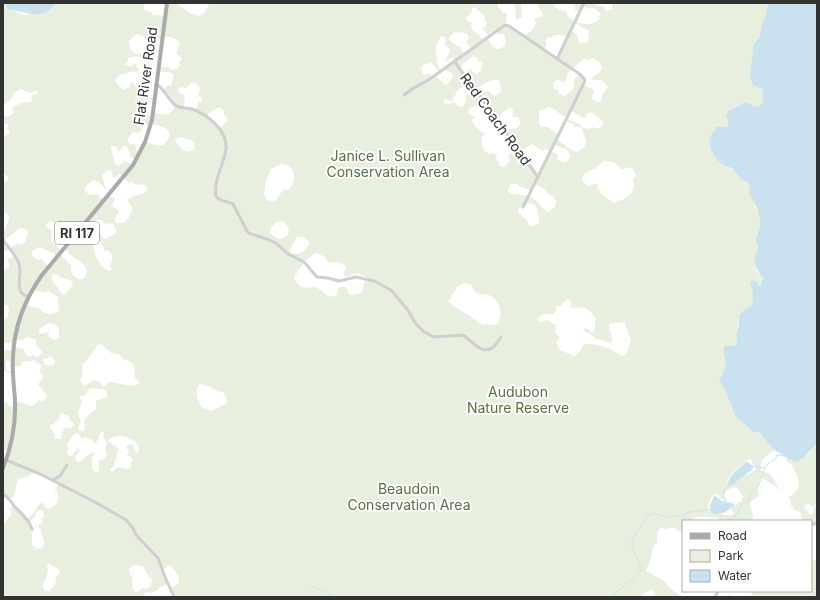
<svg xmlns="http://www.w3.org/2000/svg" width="820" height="600" viewBox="0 0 820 600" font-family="Inter,sans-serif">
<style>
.green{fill:#e8efdf;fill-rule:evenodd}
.water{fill:#cae2f0}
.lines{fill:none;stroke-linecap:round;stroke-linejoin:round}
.stream{stroke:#cae2f0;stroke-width:1}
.minor{stroke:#cfcfcf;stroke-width:3}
.major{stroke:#aaa;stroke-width:4}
.labels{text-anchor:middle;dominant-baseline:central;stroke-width:4;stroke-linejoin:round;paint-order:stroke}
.shield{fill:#fff;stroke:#707070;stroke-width:1}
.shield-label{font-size:13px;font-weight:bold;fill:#323232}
.street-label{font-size:14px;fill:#323232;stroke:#fff}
.park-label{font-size:14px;fill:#55723a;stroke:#fff}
</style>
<rect width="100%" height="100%" fill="#fff"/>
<g class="green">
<path d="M53,3H146L144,5V10L149,11L154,15H158L164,16L166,3C169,3 171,3 173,3C187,6 197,28 209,6L207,3H498V8L501,9L503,13L507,14L506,25L524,36L528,32H531L536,23L534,19L542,17L543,14L536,3H554V6L559,10L566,11L568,17L575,21V22C584,25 599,26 600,14C597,10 593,6 588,9L583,6L579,12L575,10L574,5L571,3H595L598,6H604L605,9L607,11L612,9V3H768L760,37L754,43L756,86L762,89L763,102L759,107L753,106L747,102C740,103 736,109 729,110L727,126L726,127H716L709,139L713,153L725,166L732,168L742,180L748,182L750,188V196L753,200L755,207L760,215L759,230L756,236L759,250L754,261L757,272L763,278L760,287L757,281L752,280L750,285L753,292L752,306L738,319L737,332L736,334L737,342L735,346L725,345L723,349L726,367L719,379L726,392L735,416L753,432L762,434L774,447V450C766,458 758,458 762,471C764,472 767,472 769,474C775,479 777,487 782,493L774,485L762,478L760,479L758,486L759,496L750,502V508L752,510L753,517L751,519V521H719L717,518C707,517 697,514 690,521H683V533L673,527L667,529L661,528C656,531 657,537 657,542L653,547L650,562L646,571L663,580L669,587L682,597H656L652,589L638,597H174L171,588L179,583V576L171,566H168L162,571L167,584L159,588L157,591H154L152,594L149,592L145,593L144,597H3V525L11,515V511L9,509L14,505L28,519C35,513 35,508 42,502L46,508L49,509L55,506L59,498L57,492L54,490L56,489L59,484L33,471L30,476L18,479L14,496L11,499L4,495L3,496V468L9,452L3,450V404L6,402L9,406H14L15,401L20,402L31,406L37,403L38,400L43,401L48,397L38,384C42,381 44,378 42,374L40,373L41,365L34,360L29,362L25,361L21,363V366H13L12,361H6V371H12V373L3,371V350H13L14,347L23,349L27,355L30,357L33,355L37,358L42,353V350L36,346V340L28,337L22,340H15L13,344L3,342V320L8,317L9,308L7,305H3V271L9,267V264L7,260L14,256L9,249L3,253C3,248 1,239 3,234C5,227 10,223 9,215L3,211V185L8,179V177L3,173V137L10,133L7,128L9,125L5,123L3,124V115L6,117L10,116L14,112L12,108C17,104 25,102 31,102L32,100L31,96L37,94L38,92L35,91L30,93L21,89L14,93L12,98L3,105V5L23,15H28ZM473,7L476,8L485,17L484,19L487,24L483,29L488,35L496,30L499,34H504C504,36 506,39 506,41C506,46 499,52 495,48C491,45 489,40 487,36L483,39L473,30L471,26L472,23L468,21L466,18L471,13ZM575,23L589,31L588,41L586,43H580L576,34L571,31ZM459,32L467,34L469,38L466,42L471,48L463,54L460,47L457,46L449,40V37L453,33ZM137,34L143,36L145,40L149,38L162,39V37C170,37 174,36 180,43L176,54L179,55L182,59L179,62L180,66L177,69L172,70L168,67H159L158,71L172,73L174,76L171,85L167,86L164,89L176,106L172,111L168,114C163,114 158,114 153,113L152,115H147L146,113L147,101L149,99L154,100V98H142L140,95L143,90L138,89L132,82L130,84V87L124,90L119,86L115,81C118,73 131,71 139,72L136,64H134L132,66H126L124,64L128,61V58L137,56L140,58L144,57L148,58L149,57L142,53L136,54L131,51L129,41L134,36ZM554,35H563L567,38L557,58L544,49L547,45L545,41L547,38L552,37ZM441,36L445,37L446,41L445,44L450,50L445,62L452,57L456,60L445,69L451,73L453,77L448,84L445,85L435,75L433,77L429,73L426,75L423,74L421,69L423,65L431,62L439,72L441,70C437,65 438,63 437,58C434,48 436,45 441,36ZM473,56L477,58L478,62L481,61L483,63L481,71L476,74L473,72L470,68L463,73L459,68L467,60ZM592,58L600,62L602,68L599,73L589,79L603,81L608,87L603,93L601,101L597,102L592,99V97L594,90L583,85L584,79L579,74L574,80C576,89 571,91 565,96L559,94L558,90L553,88L554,82L558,80L564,82C567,79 567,77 568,73C570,69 580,63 584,59L589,60ZM492,80C504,79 499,84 501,91L500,93L494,96L489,91L484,92L479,96L476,92L466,95V101L463,107L458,106L454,102L450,104L443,103L445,99L453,101V97L456,94L457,90L469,83L474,89ZM191,83H196C200,87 201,89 198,95L202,98L201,102H197L198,105L195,110L184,107L185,95L178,92L180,87L187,88ZM482,100L497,120L503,112L510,107L513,110L512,117H518L521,123L517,128L509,129L505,132L517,148L508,155L510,161L505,167L501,166L496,159L497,155L492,153L489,154C481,149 479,140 485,133C479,131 474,127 472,120L475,116H472L468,112L469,109L473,107ZM219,107L224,111V115L227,118L228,120L220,128L207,117L209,113ZM549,107L556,110L561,115L568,118L571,111L582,117L586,118L587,114L591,112L601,119L603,123L601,127L598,129L593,127L589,129L583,128L581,125L567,119L566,121L574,124L575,127H580C584,131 583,135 586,139C587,146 582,150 576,152L568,148L557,139L559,135L548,127H542L539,124V111ZM144,124L150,126L151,124C159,126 167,126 170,135C163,149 160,147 146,142L140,153L136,150L135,143L131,145L128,142V138L133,132L140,133ZM180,137L193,141L195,144L194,149L190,152L182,150L175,140ZM532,144L540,149L542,152L545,149L551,151L554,145L568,150L570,157C567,163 563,163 558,160L557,154L551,151L538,176L520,151ZM111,146H116L119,152L123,146L127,147L130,153L129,155L136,160L132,165L125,161L118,166L115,164C114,157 111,153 111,146ZM603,161L614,162L622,170L629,167L633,169L636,175L633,180C637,193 625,199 614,203L602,195L597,187L598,184L597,183L588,186L584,183L582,179L585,173L596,168ZM281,164C295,163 298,181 289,189L283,190L276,200L271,202L267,200L264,194L266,181L271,169ZM107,170H109L112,171L113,178L119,174L129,183L132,182L136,185C141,183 146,185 148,189C146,194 138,196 134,195L131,198L127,199L133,209C128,217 129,224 118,223L115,221L116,216L119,212L117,209L113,207L112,205L115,199L109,195L105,199L99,197L97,194L89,195L84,190L88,184L94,180L100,183L105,189H107C103,185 105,181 102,176ZM511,183L517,184L519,186L531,191L535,184L545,189L549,195L554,197L555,200L557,202L554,208L548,212C541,208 540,204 534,199C528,194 517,195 510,193L508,190ZM526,203C528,203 531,203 533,204C538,207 540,218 539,223C537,225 532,227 529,225L526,219L523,217L518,212L519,208L524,205ZM96,220H102L106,225L110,223L113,224L116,231L115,234L105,239L103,238L98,231L93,227V222ZM51,221L56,224L55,230L65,236L69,241L65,248C67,251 71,256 74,258C81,262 86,264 87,273L83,279C77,280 74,276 71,272V266L60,254L62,251L57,246L56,244H55L51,241L52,231L46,226L47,223ZM282,221C291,227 292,237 279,239L270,233C270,226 276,222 282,221ZM20,228H24L28,231L25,242L21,245L18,244L9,248L4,241ZM297,237H304L310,243L305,250L297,254L291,253L290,249ZM97,240L100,241L105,251H109L113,256L110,266L112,269L109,271C98,267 95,254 92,244L93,241ZM40,247C43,249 51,253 53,252L56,257L48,267L42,259L39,260L34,258L32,255L33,250ZM317,253L325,257L328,263L336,262L344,264L346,268L343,274L345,277L358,273L366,277L362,292C358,294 354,296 349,294L346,287L342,286L339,288L336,295L330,297L316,287C305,288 301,290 294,279C296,272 310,254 317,253ZM53,274C60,275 54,273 60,277C66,280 72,277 73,286L66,294H62L60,292C58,284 48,282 53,274ZM464,283L471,285C473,288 474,291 477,293C480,295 485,294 489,295C497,298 502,309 500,317C499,320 499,324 495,325C491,326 488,323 483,325L448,302L458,286ZM33,290C38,292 42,291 45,293L49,291L58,297L59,309L57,312C50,316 44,314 39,308L32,307L26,304ZM569,299L571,301V308C575,308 578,307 582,308C589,308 592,314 596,318L594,332H591L587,328L583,329L585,332L589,333L596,339L612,343C613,335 608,331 609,324L624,322L631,340L626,355L622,356C615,350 594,342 585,344C582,345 581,349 580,352L574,356L560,350L556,343L560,338L555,332L556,325L547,320L541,322L536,319L544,314H554L556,311V306H562L565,301ZM49,323L55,324L59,328V338L55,340L50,338L48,336L49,332L42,334L39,333V329ZM101,344L111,353L119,354L124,360C134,360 135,370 135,378L139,382V384C127,388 119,382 108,382L107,385L103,387L99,381L94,380L85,386L83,385L80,379L83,375L82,365C89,360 94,346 101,344ZM48,357H52L55,360V364L51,366L44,364L43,359L44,358L47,359ZM200,384C209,385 215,391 224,393L227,399V403L211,411L202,407C197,401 194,390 200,384ZM90,388L104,389L107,393V397L96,401V410C87,415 82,419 85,430L80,431L78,428L81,421L78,413L82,402L79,397L85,395ZM61,413L69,416L70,421L73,422L74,425L70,429L66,428L63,429L61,439H54L55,435L50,427V425L54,424L60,417L59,416ZM102,431L104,433L103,437L107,442L105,451L107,454L105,459L99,460V470L98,472H95L92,468V459L94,452L86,456L80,462L77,461L75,458L80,450L78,448L72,456H70L67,454L68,448L67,444L73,435L78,433L82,439L85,437L92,439L94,443H96L99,437V435ZM118,436C127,435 139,441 139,450L137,453L135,452L133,444L127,445L126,447L129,452L127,455L131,457L132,460L131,463V467L127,469L118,467L112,472L110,469L115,465L114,462L117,459L116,456L119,449L108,441L109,439ZM750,458L756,469L750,474L744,476L729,486L727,481L732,473ZM734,487L738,489L743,497L741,501L733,506L729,504L724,495L726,491ZM714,494L720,496L734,513L731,515C723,516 716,511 708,510C707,505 710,498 714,494ZM41,510L44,512V517L42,519V523L38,525C43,532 41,537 45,543L42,548L37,549L32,545V532L34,533L32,530L30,521L34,518L37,511ZM48,563L58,569L60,573L56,578L55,585L49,591H46L43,588C43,582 48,576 48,570C47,563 46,570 48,563ZM134,565L143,566L148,576L152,579L151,586L147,589L144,588L136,592L133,590L132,582L133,578L129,572V568Z"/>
<polygon points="512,3 521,3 522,17 516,20 515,7"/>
<path d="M817,444V501L815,506L817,512V523L811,525V521H806L802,519L800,512L794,510L793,507H790C791,504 791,499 788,497L793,495L799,487L798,477L792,465L786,461L787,459L789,458L795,462L808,454L810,449ZM807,504L814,507L813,514L811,515L804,508V506Z"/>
<polygon points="817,558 817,597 750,597 754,591 811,591 811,563"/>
</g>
<g class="water">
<path d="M4,3H56C41,22 28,12 8,9Z"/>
<path d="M768,3H817V444C808,450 806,459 795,462L790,459H787L785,456L774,450L760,433L753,432L735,416L726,392L719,379L726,367L723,349L725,345L735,346L737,342L736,334C743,320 732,315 752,306L753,292L750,285L752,280L757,281L760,287L763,278C759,273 755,267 754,260C754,252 762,252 756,241C756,237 758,233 759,229C762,216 756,205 749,194L750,188L748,182L742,180L732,168L725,166L717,160L711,150L709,139L716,127H726L727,126L728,120L726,116L729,110C736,109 740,103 747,102L753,106L759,107L763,102L762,89L753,85L750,76L754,43L760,37L761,27L765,17Z"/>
<path d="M746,462H747L753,466V469L732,485L728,486C727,476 739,469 746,462Z"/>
<path d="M714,496C718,496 718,499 722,501C727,503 731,502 735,504C727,512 722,516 711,513L710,505Z"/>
</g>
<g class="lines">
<g class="stream">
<polyline points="753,466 764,468 771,461 775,460 777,455 785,456"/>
<polyline points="720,499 723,497 724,490 728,486"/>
<polyline points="727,521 729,519 735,517 742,505 749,499 751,493 759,485 765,467"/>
<path d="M310,586C320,589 326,592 334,597"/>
<polyline points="729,595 729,597"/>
<path d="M610,597L634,578L642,570C640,562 631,550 632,544C632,533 644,526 647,516L653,513C661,516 670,518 678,516C683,515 687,512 691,512C698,511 703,511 710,509"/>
</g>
<g class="minor">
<polyline points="557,59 584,3"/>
<polyline points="454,61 538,177"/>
<path d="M156,84C165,89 167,98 175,105C180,109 186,107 192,109C207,114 228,131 226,149C224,164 213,181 216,196C220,203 228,200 233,204L248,233L267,239L276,243L288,254L304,262L317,277L328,278L339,281L356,277L374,281L391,290L407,309L416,324L424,332L434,337L463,335C471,340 481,355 492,348C496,346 498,340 501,337"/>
<polyline points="404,95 412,89 430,79 505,25 509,26 581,75 585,80 583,85 523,207"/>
<path d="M3,240C8,247 17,256 19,264C23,276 12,292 29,297"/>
<polyline points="6,460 40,474 95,502 126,520 133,528 136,535 158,558 165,577 174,597"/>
<polyline points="53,480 60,476 67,465"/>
<path d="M3,494C10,498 11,503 16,508C23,515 29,520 32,529"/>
<polyline points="811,525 817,523"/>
<polyline points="715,597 718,591"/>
</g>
<path class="major" d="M3,468C12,446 16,424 15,400C14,386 12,372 13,357C14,328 25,299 42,275L133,165L145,142L152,120L167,3"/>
</g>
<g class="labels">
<rect class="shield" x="55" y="222" width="44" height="22" rx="3"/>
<g class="shield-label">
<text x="77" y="233">RI 117</text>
</g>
<g class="street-label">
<text transform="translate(145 76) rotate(-82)">Flat River Road</text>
<text transform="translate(496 119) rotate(54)">Red Coach Road</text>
</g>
<g class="park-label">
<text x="388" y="155">Janice L. Sullivan<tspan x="388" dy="16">Conservation Area</tspan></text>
<text x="518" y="391">Audubon<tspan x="518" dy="16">Nature Reserve</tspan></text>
<text x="409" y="488">Beaudoin<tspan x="409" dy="16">Conservation Area</tspan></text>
</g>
</g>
<rect width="820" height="600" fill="none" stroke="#323232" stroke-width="8"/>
<rect x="682" y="520" width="130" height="72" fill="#ffffff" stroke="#adadad"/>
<rect x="690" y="533" width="20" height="6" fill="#aaaaaa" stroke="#adadad"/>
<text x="718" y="540" font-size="12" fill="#323232">Road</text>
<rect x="690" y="550" width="20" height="12" fill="#e8efdf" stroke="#adadad"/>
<text x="718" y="560" font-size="12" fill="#323232">Park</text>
<rect x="690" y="570" width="20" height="12" fill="#cae2f0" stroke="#adadad"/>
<text x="718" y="580" font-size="12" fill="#323232">Water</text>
</svg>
